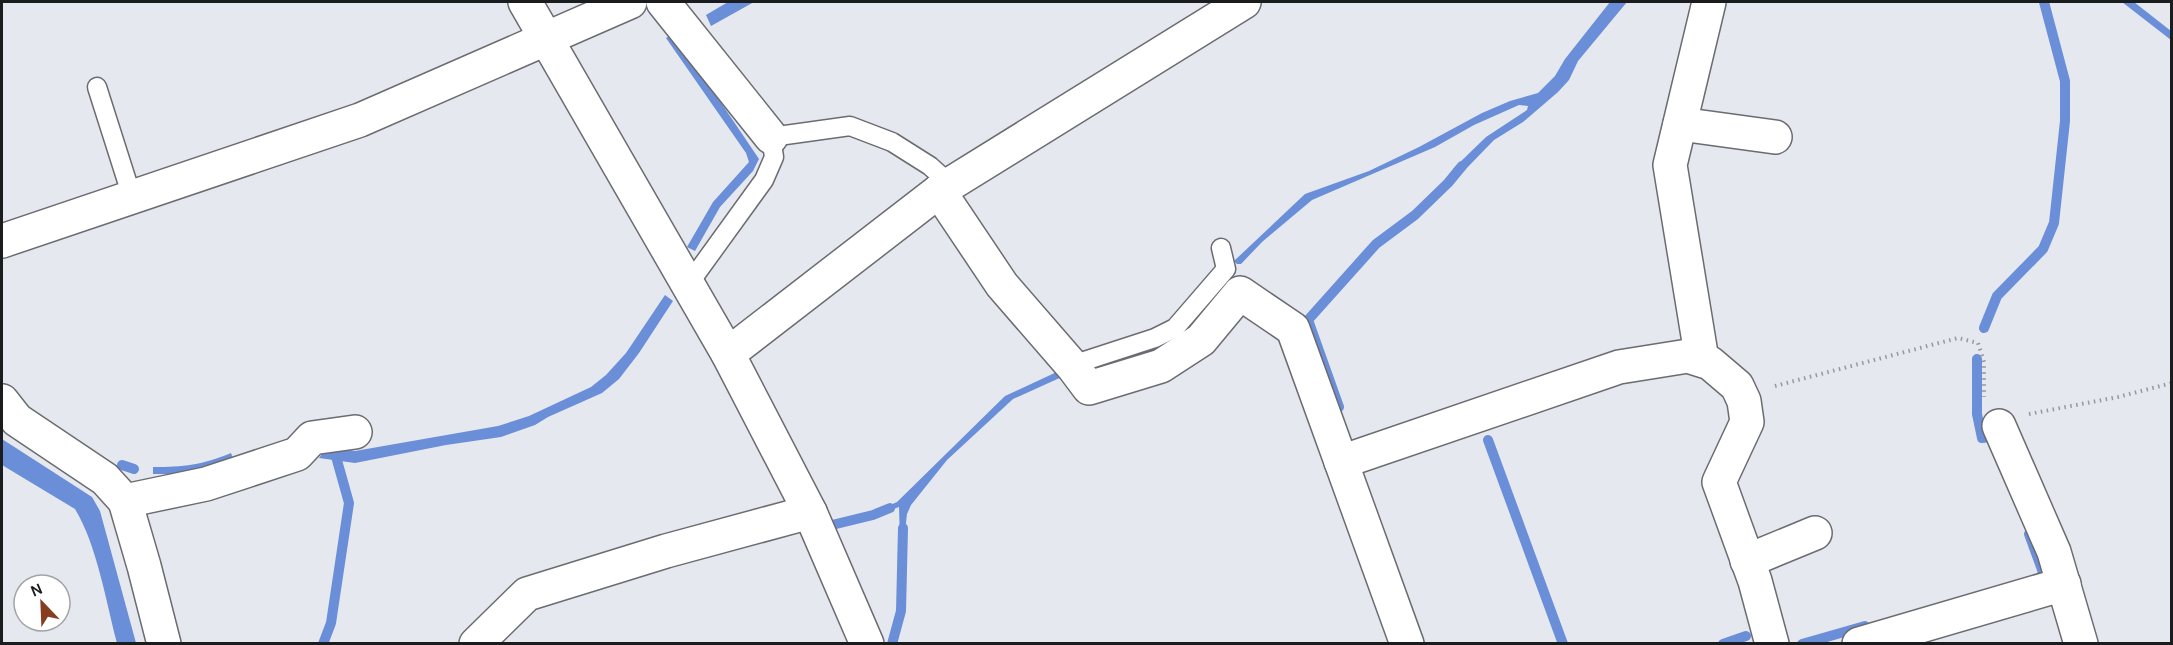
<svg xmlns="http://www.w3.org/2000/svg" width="2173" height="645" viewBox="0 0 2173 645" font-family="Karla,sans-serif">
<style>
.water{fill:#6a8ed7}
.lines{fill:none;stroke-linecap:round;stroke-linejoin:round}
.stream{stroke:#6a8ed7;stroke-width:10}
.lane-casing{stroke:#6a6c71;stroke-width:21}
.street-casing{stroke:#6a6c71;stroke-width:36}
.path{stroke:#96989d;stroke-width:4;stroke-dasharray:1.5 4.5;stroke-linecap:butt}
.lane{stroke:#fff;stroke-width:18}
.street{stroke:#fff;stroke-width:33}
</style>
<rect width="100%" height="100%" fill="#e5e8ee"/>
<g class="water">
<polygon points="728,2 754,2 711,26 706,15"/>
<polygon points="1610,2 1627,2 1578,61 1569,80 1558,92 1523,122 1494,140 1462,173 1454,175 1453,169 1486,137 1527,110 1528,106 1519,105 1474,125 1435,147 1312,200 1262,242 1241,264 1237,264 1234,261 1305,194 1369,171 1419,147 1482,113 1510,101 1538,93 1555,76 1565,59"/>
<polygon points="2122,2 2134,2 2171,31 2171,40"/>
<polygon points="674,33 759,159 753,171 720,207 695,251 687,247 713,202 749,162 746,153 666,38"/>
<polygon points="1217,291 1220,294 1206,314 1170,346 1096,371 1095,366"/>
<polygon points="665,295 673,301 639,353 619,379 602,393 548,417 535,425 501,437 446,445 355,463 319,458 327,447 355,451 498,426 529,416 591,387 606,375 626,353"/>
<polygon points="1061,370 1064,376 1013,399 947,460 911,505 907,514 904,540 900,541 899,507 877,515 879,510 897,502 1005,396"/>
<path d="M2,439L92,497L100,511L136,643H117C106,602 97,545 75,509L2,465Z"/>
<path d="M231,453L234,461L185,474H153V467C184,467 202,465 231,453Z"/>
</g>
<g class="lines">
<g class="stream">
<polyline points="1984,328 1997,296 2043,249 2054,223 2065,121 2065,81 2044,2"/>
<polyline points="1977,359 1977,414 1982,438 1991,437 1994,444"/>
<polyline points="1339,407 1308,320 1376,244 1415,215 1448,183 1462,166"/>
<polyline points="1488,440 1563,644"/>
<polyline points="122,465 134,469"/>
<polyline points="832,525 873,515 890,508"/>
<polyline points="2029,534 2044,575 2041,576"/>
<polyline points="323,644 331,623 349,503 335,453"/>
<polyline points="892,644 901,611 903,528"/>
<polyline points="1723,644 1746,636"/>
<polyline points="1802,644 1865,626"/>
</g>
<defs>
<g id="lane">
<polyline points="97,87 132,197"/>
<polyline points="688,285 764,180 774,157 771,137 850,126 892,142 930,166 950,184"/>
<polyline points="1072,365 1155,338 1175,328 1226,269 1221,248"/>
</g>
<g id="street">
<polyline points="525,2 728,354 810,512 867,644"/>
<polyline points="663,2 771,137"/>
<polyline points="1680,124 1775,137"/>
<polyline points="939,191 1002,285 1074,368 1089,388 1161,366 1201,340 1240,293 1293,329 1407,644"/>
<polyline points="2,241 360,120 630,2"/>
<polyline points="728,354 939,191 1244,2"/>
<polyline points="1702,360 1670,165 1709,2"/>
<polyline points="2,401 17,420 105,479 125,501 144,566 164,644"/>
<polyline points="1999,426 2054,552 2081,644"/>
<polyline points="1341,462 1619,367 1688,356 1710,363 1737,386 1744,401 1747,422 1719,482 1755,581 1772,644"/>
<polyline points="125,501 206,484 297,454 312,438 355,432"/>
<polyline points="1747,561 1815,533"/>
<polyline points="476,644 527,594 666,551 810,512"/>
<polyline points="1859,644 2064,584"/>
</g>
</defs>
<use href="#lane" class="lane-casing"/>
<use href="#street" class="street-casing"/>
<g class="path">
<polyline points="1775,386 1958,338 1978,343 1984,362 1984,397"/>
<polyline points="2029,414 2118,397 2172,383"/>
</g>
<use href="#lane" class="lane"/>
<use href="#street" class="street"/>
</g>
<rect width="2173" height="645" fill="none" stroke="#1a1c1e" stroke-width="6"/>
<g transform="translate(42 603) rotate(337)"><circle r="28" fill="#ffffff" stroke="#a3a4a5" stroke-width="1.5"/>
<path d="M0-4.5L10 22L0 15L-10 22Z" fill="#863e20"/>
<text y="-9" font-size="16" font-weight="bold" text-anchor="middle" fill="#1a1c1e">N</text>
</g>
</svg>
